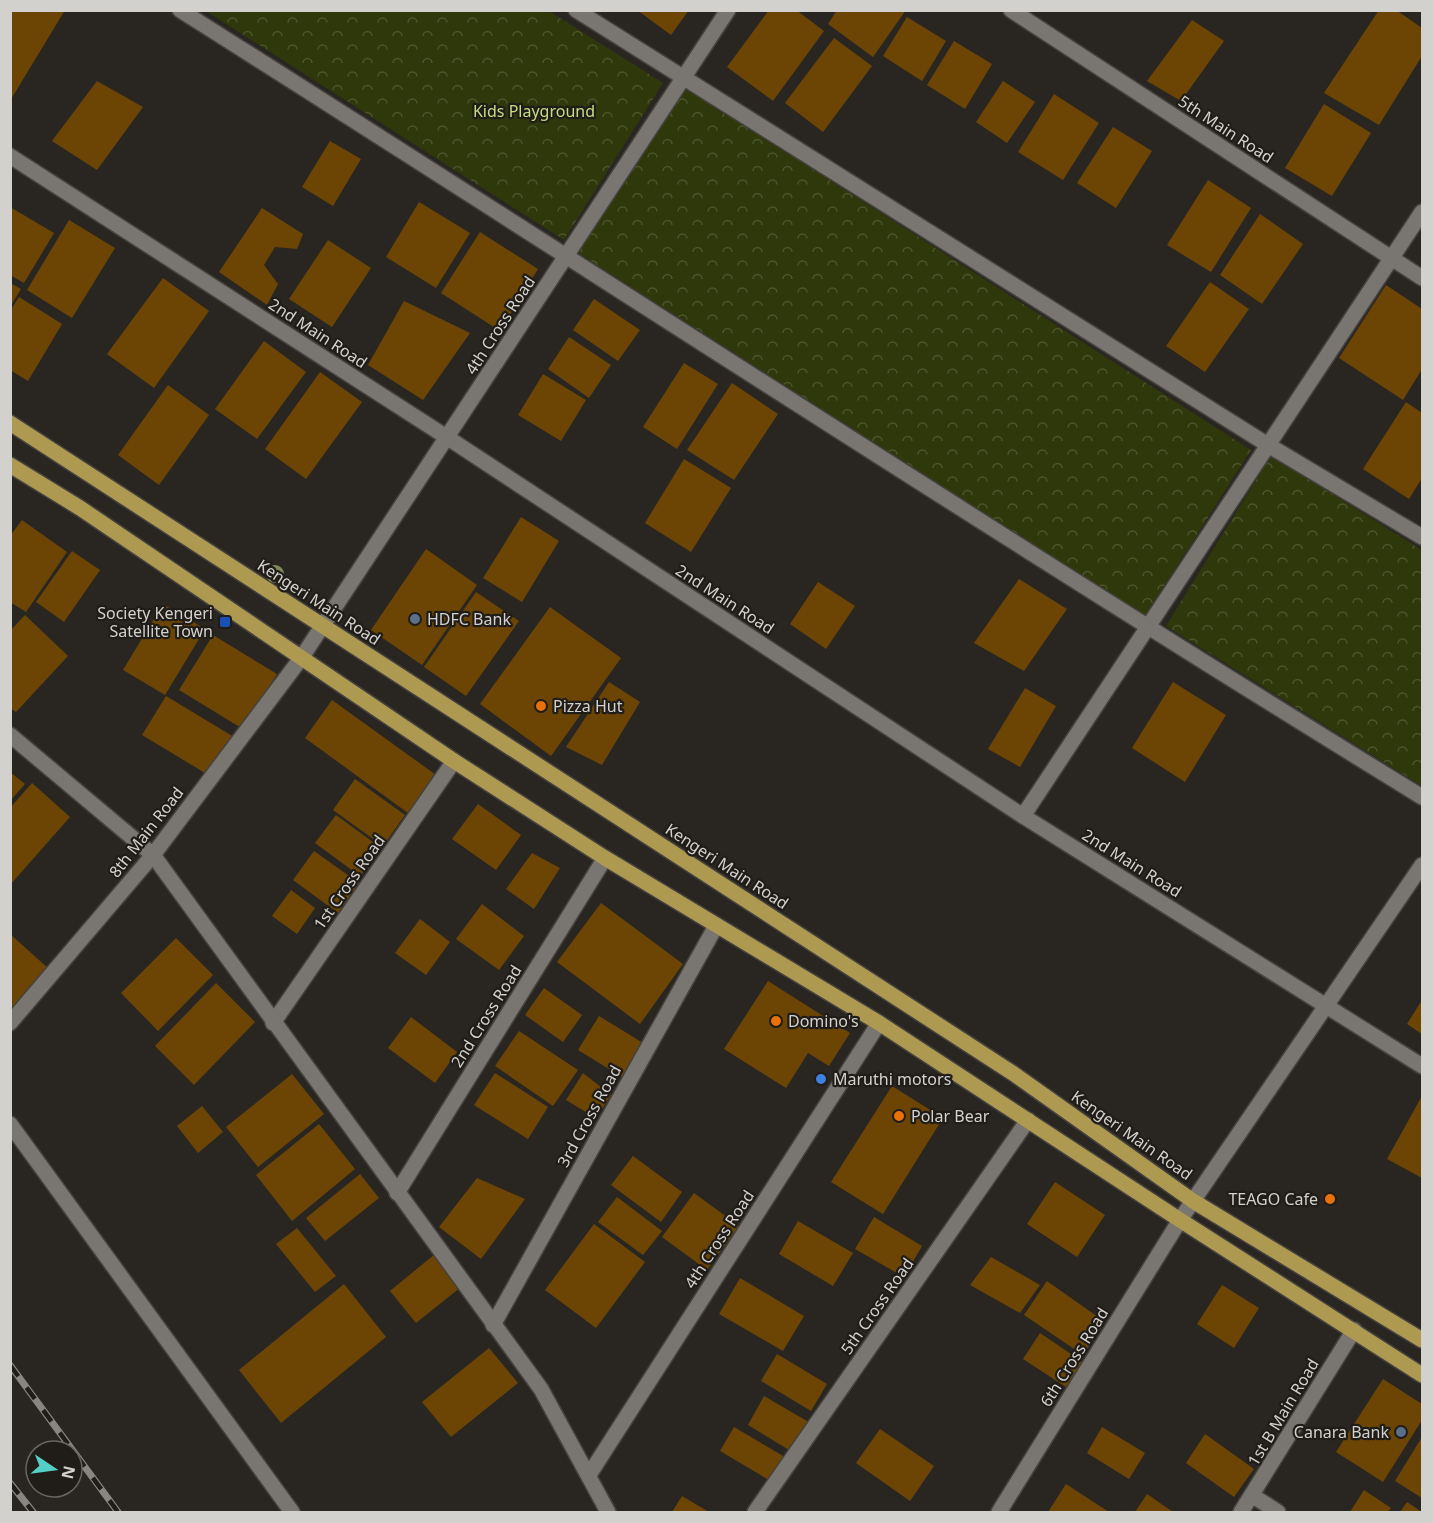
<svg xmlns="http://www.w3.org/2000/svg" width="1433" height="1523" viewBox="0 0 1433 1523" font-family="'Noto Sans',sans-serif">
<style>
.park{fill:url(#park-crowns)}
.building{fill:#6c4504}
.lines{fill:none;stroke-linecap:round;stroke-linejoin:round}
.minor-casing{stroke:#44413e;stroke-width:18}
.major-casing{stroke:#44413e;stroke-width:18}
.minor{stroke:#797570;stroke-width:15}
.major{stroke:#ae9950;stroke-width:15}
.rail-casing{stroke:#888582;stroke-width:7}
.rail{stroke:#201d19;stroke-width:4.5;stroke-dasharray:14;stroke-linecap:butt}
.tree{fill:#7f8b57}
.service-dot{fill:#5c6f8a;stroke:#201d19;stroke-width:2}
.transit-dot{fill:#1a4fb4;stroke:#201d19;stroke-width:2}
.food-dot{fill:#e8710a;stroke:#201d19;stroke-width:2}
.shop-dot{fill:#3f7fe0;stroke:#201d19;stroke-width:2}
.labels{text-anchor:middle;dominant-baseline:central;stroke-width:4.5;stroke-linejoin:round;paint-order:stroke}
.park-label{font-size:16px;fill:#c5dd82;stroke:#201d19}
.street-label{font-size:16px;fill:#d3d1ce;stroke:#201d19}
.poi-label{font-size:16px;fill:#d3d1ce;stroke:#201d19;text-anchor:start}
</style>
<defs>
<pattern id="park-crowns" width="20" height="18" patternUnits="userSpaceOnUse" patternTransform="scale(1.5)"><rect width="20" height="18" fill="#2e380b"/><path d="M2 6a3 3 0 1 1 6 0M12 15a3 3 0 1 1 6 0" fill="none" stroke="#4b542d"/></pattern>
</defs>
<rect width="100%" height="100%" fill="#292622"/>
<g class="park">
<polygon points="206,11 549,11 663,83 564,240"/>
<polygon points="683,86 1251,450 1145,616 578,253"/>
<polygon points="1271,456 1422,550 1422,786 1166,626"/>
</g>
<g class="building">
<polygon points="10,10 65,10 10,101"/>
<polygon points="637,10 689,10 671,35"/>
<polygon points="769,10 796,10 824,31 773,101 727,67"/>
<polygon points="837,10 906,10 873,57 828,24"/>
<polygon points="1379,10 1396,10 1422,28 1422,56 1379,125 1324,93"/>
<polygon points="907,17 946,41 922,81 883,56"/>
<polygon points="1192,20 1224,41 1181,101 1147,81"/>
<polygon points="834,38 872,66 823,132 785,103"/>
<polygon points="954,41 992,64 965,109 927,85"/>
<polygon points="97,81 143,107 97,170 52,141"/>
<polygon points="1003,81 1035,102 1007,143 976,122"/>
<polygon points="1054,94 1099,123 1063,180 1018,152"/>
<polygon points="1324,104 1371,133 1332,196 1285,168"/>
<polygon points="1113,127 1152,151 1116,208 1077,183"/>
<polygon points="330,141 361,159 333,206 302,187"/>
<polygon points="1208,180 1251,208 1211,272 1167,245"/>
<polygon points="419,202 470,233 436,288 386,257"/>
<polygon points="10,207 54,233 24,283 10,275"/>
<polygon points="262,208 303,234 297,249 275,247 264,265 278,284 267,305 219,272"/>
<polygon points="1260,214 1303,244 1262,304 1220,275"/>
<polygon points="69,220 115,248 72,318 27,290"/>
<polygon points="480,232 538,269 500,331 441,293"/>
<polygon points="328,240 371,268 332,327 289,299"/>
<polygon points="163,278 209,311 154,388 107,354"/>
<polygon points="1210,282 1249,309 1205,372 1166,346"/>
<polygon points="10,283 21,289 10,307"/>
<polygon points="1386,285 1422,309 1422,369 1403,400 1339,358"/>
<polygon points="19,297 62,324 28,381 10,370 10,311"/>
<polygon points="594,299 640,330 618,361 573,330"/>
<polygon points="404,301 470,333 423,400 368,365"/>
<polygon points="569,337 611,365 589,398 548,369"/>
<polygon points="264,341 306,372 257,439 215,409"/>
<polygon points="684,363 718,384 677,449 643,427"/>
<polygon points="320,372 362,402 306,479 265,449"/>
<polygon points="543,374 586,400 561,441 518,415"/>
<polygon points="732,383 778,414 734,480 687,450"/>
<polygon points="168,385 209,415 159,485 118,455"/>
<polygon points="1406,402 1422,413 1422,478 1409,499 1363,469"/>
<polygon points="684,459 731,488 691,552 645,523"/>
<polygon points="521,517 559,541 522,602 483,578"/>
<polygon points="22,520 67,552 26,612 10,602 10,536"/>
<polygon points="426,549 477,585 422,665 371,630"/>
<polygon points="72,551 100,570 64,622 36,602"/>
<polygon points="1019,579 1067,609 1024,671 974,643"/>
<polygon points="818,582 855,606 826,649 790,624"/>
<polygon points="476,592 519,621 466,696 424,667"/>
<polygon points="163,604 205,629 165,695 123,670"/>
<polygon points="550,607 621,658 551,756 480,704"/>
<polygon points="25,615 68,656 16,712 10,708 10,631"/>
<polygon points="213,635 277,674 243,729 179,690"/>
<polygon points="609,682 640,702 602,765 566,747"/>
<polygon points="1173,682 1226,715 1185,782 1132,748"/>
<polygon points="1025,688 1056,706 1020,767 988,749"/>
<polygon points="166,696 234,737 210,776 142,735"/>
<polygon points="332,700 436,775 408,813 305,738"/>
<polygon points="10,772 25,784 10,801"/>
<polygon points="355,779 405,815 383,846 333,810"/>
<polygon points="32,783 70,817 10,885 10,808"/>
<polygon points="478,804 521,835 496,870 452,839"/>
<polygon points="336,815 381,848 360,876 315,843"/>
<polygon points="314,851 359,883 338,913 293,880"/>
<polygon points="532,853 560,868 534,909 506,889"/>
<polygon points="291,890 315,908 297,934 272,916"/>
<polygon points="601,903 683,964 640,1024 557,962"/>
<polygon points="482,904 524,936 499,970 456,939"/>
<polygon points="420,919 450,942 426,975 395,953"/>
<polygon points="10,934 49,969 10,1013"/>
<polygon points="176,938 213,975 158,1031 121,993"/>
<polygon points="768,981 850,1033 829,1066 808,1053 786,1088 724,1049"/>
<polygon points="216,983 255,1022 194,1085 155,1046"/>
<polygon points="544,988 582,1015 563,1042 525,1015"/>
<polygon points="1422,1000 1422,1034 1407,1024"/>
<polygon points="599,1016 643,1043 622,1077 578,1050"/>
<polygon points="411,1017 457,1052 435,1083 388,1048"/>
<polygon points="519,1031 578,1070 553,1106 495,1066"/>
<polygon points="495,1073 548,1107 528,1139 474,1105"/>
<polygon points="583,1073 611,1095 596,1118 566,1100"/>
<polygon points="292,1074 324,1114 258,1167 226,1127"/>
<polygon points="892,1086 943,1118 883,1214 831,1182"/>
<polygon points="1422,1096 1422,1178 1387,1159"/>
<polygon points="202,1106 223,1132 198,1153 177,1126"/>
<polygon points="319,1124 355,1169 292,1221 256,1175"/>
<polygon points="633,1156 682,1192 661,1222 611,1185"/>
<polygon points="360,1174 379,1198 325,1241 306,1218"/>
<polygon points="477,1178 525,1199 481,1259 439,1227"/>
<polygon points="1055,1182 1105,1215 1077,1257 1027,1224"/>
<polygon points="694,1193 739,1226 707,1270 662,1237"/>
<polygon points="617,1197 662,1231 643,1255 598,1222"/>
<polygon points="874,1217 922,1246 904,1277 855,1249"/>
<polygon points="798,1221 853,1253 833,1286 779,1254"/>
<polygon points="594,1224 645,1262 596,1328 545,1290"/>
<polygon points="297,1228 336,1276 315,1292 276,1244"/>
<polygon points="435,1254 461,1287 416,1323 390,1291"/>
<polygon points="991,1257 1040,1285 1020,1313 970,1285"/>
<polygon points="740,1278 804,1316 783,1351 719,1314"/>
<polygon points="1047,1281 1105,1322 1083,1355 1024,1315"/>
<polygon points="344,1284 386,1337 281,1423 239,1370"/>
<polygon points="1222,1285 1259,1308 1234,1348 1197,1324"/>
<polygon points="1040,1333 1083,1362 1066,1387 1023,1359"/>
<polygon points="489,1348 518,1383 451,1437 422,1402"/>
<polygon points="777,1354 827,1384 811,1411 761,1381"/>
<polygon points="1383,1379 1422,1404 1422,1420 1383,1482 1336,1452"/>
<polygon points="764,1396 812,1424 794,1453 748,1425"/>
<polygon points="734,1427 788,1459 774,1483 720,1451"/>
<polygon points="1102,1427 1145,1453 1129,1479 1087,1453"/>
<polygon points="880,1429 934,1466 910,1501 856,1463"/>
<polygon points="1205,1434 1254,1469 1234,1497 1186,1463"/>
<polygon points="1422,1437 1422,1498 1395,1481"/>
<polygon points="1066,1484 1109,1512 1048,1512"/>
<polygon points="1364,1490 1391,1508 1388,1512 1350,1512"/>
<polygon points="1147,1494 1173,1512 1135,1512"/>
<polygon points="682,1496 709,1512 672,1512"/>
<polygon points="1407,1502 1422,1512 1400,1512"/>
</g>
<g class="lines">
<defs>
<g id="minor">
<path d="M180,10C594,272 1005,541 1422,797"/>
<polyline points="576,10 1268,445 1422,537"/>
<polyline points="1011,10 1422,278"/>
<polyline points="10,156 448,438 1023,816 1422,1066"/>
<polyline points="10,735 153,855 541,1389 608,1512"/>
<polyline points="1023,816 1422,212"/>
<polyline points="10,1023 153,855 302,657 728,10"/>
<polyline points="273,1023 454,761"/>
<polyline points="10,1124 292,1512"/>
<polyline points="397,1193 605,858"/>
<polyline points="493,1325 716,926"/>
<polyline points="589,1475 879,1023"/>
<polyline points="1253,1496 1278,1512"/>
<polyline points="755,1512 1028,1120"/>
<polyline points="999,1512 1180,1220 1422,865"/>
<polyline points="1241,1512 1354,1330"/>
</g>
<g id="major">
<polyline points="10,423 1014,1074 1193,1201 1422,1340"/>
<polyline points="10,465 80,508 454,761 605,858 879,1023 1180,1220 1422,1375"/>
</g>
</defs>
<use href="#minor" class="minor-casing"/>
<use href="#major" class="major-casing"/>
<use href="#minor" class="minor"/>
<use href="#major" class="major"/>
<defs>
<g id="rail">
<polyline points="10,1365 118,1512"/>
<polyline points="10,1483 33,1512"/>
</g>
</defs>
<use href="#rail" class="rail-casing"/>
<use href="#rail" class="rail"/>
</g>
<circle class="tree" cx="275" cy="574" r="9"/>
<g class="service-dot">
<circle cx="415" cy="619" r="6"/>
<circle cx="1401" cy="1432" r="6"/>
</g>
<rect class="transit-dot" x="219" y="616" width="12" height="12" rx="3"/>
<g class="food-dot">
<circle cx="541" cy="706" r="6"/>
<circle cx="776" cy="1021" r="6"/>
<circle cx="899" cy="1116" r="6"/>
<circle cx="1330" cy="1199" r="6"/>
</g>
<circle class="shop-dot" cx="821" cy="1079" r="6"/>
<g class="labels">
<g class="park-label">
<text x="534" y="111">Kids Playground</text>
</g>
<g class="street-label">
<text transform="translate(1226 129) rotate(33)">5th Main Road</text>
<text transform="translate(500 325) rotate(-57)">4th Cross Road</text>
<text transform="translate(318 333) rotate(33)">2nd Main Road</text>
<text transform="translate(725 599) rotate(33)">2nd Main Road</text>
<text transform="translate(319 602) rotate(33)">Kengeri Main Road</text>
<text transform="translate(146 832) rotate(-52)">8th Main Road</text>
<text transform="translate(1132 863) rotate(32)">2nd Main Road</text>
<text transform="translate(727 866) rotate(33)">Kengeri Main Road</text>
<text transform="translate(349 882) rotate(-55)">1st Cross Road</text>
<text transform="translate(486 1016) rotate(-58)">2nd Cross Road</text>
<text transform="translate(589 1116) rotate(-61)">3rd Cross Road</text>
<text transform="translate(1132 1135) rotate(35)">Kengeri Main Road</text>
<text transform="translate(719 1239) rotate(-57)">4th Cross Road</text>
<text transform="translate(877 1306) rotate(-55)">5th Cross Road</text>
<text transform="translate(1074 1357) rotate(-58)">6th Cross Road</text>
<text transform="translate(1283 1412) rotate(-59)">1st B Main Road</text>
</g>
<g class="poi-label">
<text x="213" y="613" text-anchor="end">Society Kengeri<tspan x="213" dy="18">Satellite Town</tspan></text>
<text x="427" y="619">HDFC Bank</text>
<text x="553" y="706">Pizza Hut</text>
<text x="788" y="1021">Domino's</text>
<text x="833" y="1079">Maruthi motors</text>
<text x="911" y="1116">Polar Bear</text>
<text x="1318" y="1199" text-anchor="end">TEAGO Cafe</text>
<text x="1389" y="1432" text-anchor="end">Canara Bank</text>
</g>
</g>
<rect width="1433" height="1523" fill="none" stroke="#d3d1ce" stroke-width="24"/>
<g transform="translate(54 1469) rotate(103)"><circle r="28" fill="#201d19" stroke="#686561" stroke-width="1.5"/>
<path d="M0-4.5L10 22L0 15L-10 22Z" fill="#55cec5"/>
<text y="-9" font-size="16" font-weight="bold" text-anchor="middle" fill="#d3d1ce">N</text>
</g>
</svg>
